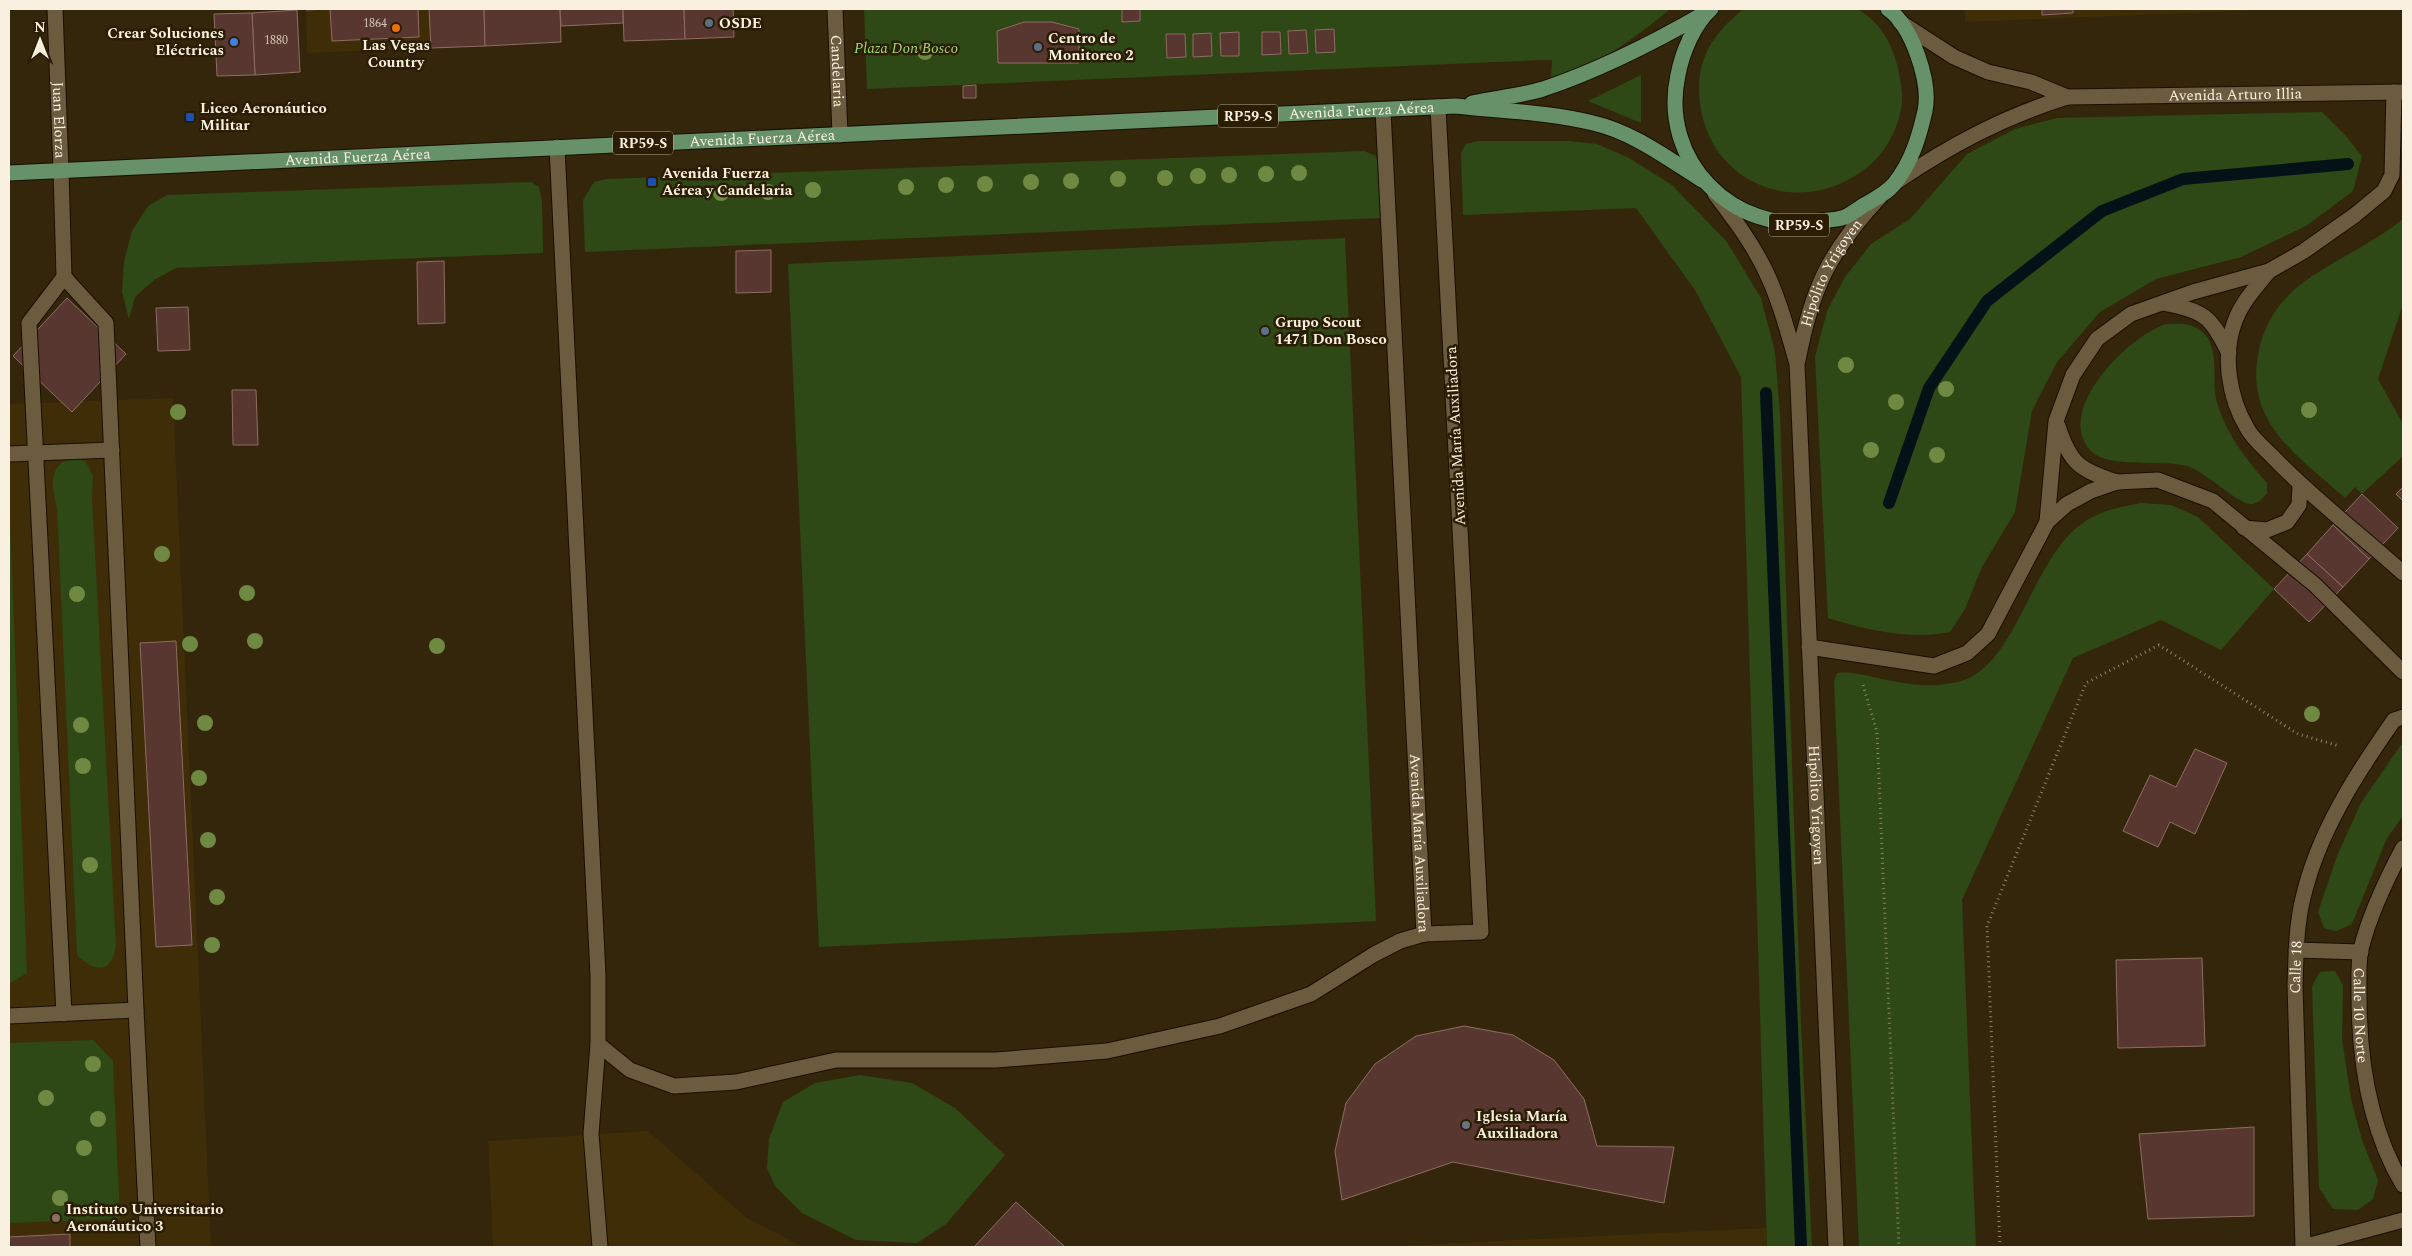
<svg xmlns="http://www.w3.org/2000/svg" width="2412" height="1256" viewBox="0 0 2412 1256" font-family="Spectral,serif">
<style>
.built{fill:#3e2d07}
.green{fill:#2e4915}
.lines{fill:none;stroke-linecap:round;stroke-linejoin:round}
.stream{stroke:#041218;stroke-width:12}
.building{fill:#57372f;stroke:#8f6c63}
.service-casing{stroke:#190f00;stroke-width:17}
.minor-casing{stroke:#190f00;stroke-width:17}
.tertiary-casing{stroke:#190f00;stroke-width:17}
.secondary-casing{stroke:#190f00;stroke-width:17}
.primary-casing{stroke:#190f00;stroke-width:17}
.path{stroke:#8e826b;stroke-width:3;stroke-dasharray:1 4;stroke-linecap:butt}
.service{stroke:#6b5c3f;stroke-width:15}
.minor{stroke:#6b5c3f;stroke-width:15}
.tertiary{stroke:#6b5c3f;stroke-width:15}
.secondary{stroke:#6b5c3f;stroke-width:15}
.primary{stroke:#669169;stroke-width:15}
.tree{fill:#6f8942}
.service-dot{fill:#5c6f8a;stroke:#2a1d01;stroke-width:2}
.food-dot{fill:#e8710a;stroke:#2a1d01;stroke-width:2}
.shop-dot{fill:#3f7fe0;stroke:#2a1d01;stroke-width:2}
.transit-dot{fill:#1a4fb4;stroke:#2a1d01;stroke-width:2}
.worship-dot{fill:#6b7280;stroke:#2a1d01;stroke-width:2}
.education-dot{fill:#8d6e63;stroke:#2a1d01;stroke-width:2}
.labels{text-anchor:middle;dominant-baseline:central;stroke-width:5;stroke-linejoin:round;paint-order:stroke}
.number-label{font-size:12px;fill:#d0c2b4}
.shield{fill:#2a1d01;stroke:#bbb19d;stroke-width:1}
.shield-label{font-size:14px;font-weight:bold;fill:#f9f0e0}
.poi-label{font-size:15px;font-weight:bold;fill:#f9f0e0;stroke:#2a1d01;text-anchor:start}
.park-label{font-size:15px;font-style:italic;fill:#9fda70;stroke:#2a1d01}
.street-label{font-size:15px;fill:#f9f0e0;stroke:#2a1d01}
</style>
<rect width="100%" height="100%" fill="#34260a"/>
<g class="built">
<polygon points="306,9 429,9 431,48 307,53"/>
<polygon points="1961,9 2290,9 1965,22 1965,12"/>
<polygon points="173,398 211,1247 9,1247 9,404"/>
<polygon points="648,1131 747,1218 803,1247 493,1247 488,1141"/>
<polygon points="1766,1228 1767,1247 1378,1247 1538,1239"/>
</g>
<g class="green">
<path d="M864,9H1670C1633,40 1599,65 1551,77L1552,60H1541L867,89Z"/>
<path d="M1743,9H1857C1888,26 1898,58 1902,92C1904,116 1890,147 1872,163C1809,220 1712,191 1700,104C1698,88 1699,70 1705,56C1713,36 1727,23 1743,9Z"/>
<polygon points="1641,75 1641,123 1588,101"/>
<path d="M2322,112L2345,135L2362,156L2353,191L2306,226L2241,257L2156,279L2100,312L2057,362L2032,411L2015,512L1982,567L1965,609L1950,632C1909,640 1867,630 1828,618L1815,357L1827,311L1845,277L1871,244L1910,219L1967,154L2015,129L2057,118Z"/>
<polygon points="1479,141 1569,141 1597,144 1629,158 1672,185 1727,242 1761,298 1775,352 1780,415 1801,1025 1812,1247 1767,1247 1741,377 1695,290 1636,208 1463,215 1461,152 1466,144"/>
<polygon points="1364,151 1376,156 1379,170 1380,218 585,252 583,200 594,182 607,179"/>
<polygon points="531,182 539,187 542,202 543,253 176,268 154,280 135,297 129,319 122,292 124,261 132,231 148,206 167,195"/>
<path d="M2403,219V304L2378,379L2403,424V456L2362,494L2355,487L2345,498C2298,456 2243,422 2259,350C2264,326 2276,306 2295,289C2328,262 2370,246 2403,219Z"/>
<polygon points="1345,238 1376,921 819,947 788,264"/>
<path d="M2166,324C2173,324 2183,323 2189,325C2225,336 2210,376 2217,402C2226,434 2245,458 2267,483V493C2263,498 2259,503 2252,504C2238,505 2207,472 2187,466C2161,459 2108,469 2091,451C2057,414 2115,353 2146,334C2152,330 2159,327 2166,324Z"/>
<path d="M72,457L86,462L93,476L92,498L116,945C112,974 96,973 77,955L57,508C52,486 47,467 72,457Z"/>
<polygon points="9,487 27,973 9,984"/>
<path d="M2141,503L2171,505L2198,517L2274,589L2221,650L2161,620L2073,658L1962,900L1976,1247H1859L1834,682L1837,673C1853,671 1867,676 1882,679C1911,685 1936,689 1964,680C2017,662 2033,556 2084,522C2102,510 2120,507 2141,503Z"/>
<polygon points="2403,742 2403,816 2387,838 2352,924 2336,931 2324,928 2318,912 2337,856 2361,803"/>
<polygon points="2335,971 2343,985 2342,1039 2351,1099 2362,1140 2378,1180 2373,1199 2358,1210 2333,1209 2319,1188 2312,986 2320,972"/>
<polygon points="93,1040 113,1061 120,1219 9,1223 9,1043"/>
<polygon points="860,1075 912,1083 955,1108 1005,1155 946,1224 917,1243 856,1240 802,1213 775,1186 767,1168 769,1139 783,1102 815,1083"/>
</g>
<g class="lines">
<g class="stream">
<polyline points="1766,393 1801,1247"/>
<polyline points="1889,503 1929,388 1987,301 2102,211 2183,179 2348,164"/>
</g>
</g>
<g class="building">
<polygon points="306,9 330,9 306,10"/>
<polygon points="330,9 418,9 419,37 332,41"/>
<polygon points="429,9 484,9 485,46 431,48"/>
<polygon points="484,9 560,9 561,42 485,46"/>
<polygon points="560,9 623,9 623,23 561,26"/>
<polygon points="623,9 684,9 685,39 624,41"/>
<polygon points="684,9 733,9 734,37 685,39"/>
<polygon points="1122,9 1140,9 1140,21 1122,22"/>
<polygon points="2042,9 2073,9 2073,13 2042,15"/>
<polygon points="297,10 300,72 255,75 252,13"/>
<polygon points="252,13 255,75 217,76 214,14"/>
<polygon points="1024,22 1052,22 1079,29 1079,63 998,63 997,31"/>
<polygon points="1334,29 1335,52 1316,53 1315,30"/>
<polygon points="1306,30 1308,53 1289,54 1288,31"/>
<polygon points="1239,32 1239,56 1221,56 1220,33"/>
<polygon points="1262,32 1280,32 1281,54 1262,55"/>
<polygon points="1211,33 1212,56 1193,57 1193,34"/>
<polygon points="1166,34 1185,34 1186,57 1167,58"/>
<polygon points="976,85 976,98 963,98 963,86"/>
<polygon points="771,250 771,292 736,293 736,251"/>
<polygon points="444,261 445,323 418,324 417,262"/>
<polygon points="67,298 126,354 72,412 13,356"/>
<polygon points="188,307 190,350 158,351 156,308"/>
<polygon points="232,390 256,390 258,445 233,445"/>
<polygon points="2403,487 2403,501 2396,494"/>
<polygon points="2362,494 2398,528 2369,559 2333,525"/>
<polygon points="2333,525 2369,559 2343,587 2307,554"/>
<polygon points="2307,554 2343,587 2309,622 2274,589"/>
<polygon points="176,641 192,945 156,947 140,643"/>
<polygon points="2195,749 2227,763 2195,834 2170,822 2158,847 2123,831 2150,775 2176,787"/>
<polygon points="2202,958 2205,1046 2118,1048 2116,960"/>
<polygon points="1464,1026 1513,1035 1554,1060 1584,1099 1597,1146 1674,1147 1664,1203 1453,1162 1342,1200 1335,1151 1346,1103 1375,1064 1416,1036"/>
<polygon points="2254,1127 2254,1216 2148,1219 2139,1134"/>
<polygon points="1016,1202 1065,1247 974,1247"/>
<polygon points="70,1234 70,1247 9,1247 9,1237"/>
</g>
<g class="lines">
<defs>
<g id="service">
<polyline points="557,147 598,975 598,1044 591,1134 600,1247"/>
<polyline points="61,170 64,277 29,323 64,1014"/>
<polyline points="64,277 106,323 136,1010 148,1247"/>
<polyline points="9,454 112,450"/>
<polyline points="9,1016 136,1010"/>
<polyline points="598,1044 630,1070 674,1086 736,1082 836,1060 996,1060 1107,1051 1220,1026 1311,994 1373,955 1400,941 1424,934"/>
</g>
<g id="minor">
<path id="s1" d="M835,9L840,135"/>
<path id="s2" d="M1383,110L1424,934L1481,932L1438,107"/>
<path d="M2269,271C2256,287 2242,302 2235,321C2222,355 2229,398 2247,428C2252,438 2264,448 2272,456C2312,498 2360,534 2403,573"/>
<path d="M2163,303C2205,312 2209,314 2229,353"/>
<path d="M2058,426C2070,464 2080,470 2117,482"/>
<polyline points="2047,522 2056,421 2073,375 2097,339 2131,314 2193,292 2269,271 2304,251 2355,215 2384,191 2392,175 2394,92"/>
<polyline points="2244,528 2267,530 2287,522 2299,505 2300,484"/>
<polyline points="1809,647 1934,666 1967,653 1988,634 2047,522 2067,504 2091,491 2117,482 2158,480 2213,501 2315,585 2403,672"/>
<path id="s3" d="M2403,848C2386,880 2370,913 2361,949C2358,963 2359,980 2359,995C2359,1060 2369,1128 2403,1185"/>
<polyline points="2296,950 2361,952"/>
<path id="s4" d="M2303,1247L2295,986C2296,957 2296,926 2303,898C2318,833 2356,774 2394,720L2403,717"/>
<polyline points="2303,1247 2403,1220"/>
</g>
<g id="tertiary">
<path id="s5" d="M55,9L61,170"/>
</g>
<g id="secondary">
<polyline points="1900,22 1954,57 1988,72 2031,82 2067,97"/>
<path id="s6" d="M1896,182C1951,145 2003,117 2067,97L2403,92"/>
<path id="s7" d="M1715,194C1734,219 1753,244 1766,272C1780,301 1788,333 1797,364L1836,1247"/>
<path id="s8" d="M1798,360C1812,288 1829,252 1879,198"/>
</g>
<g id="primary">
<path d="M1711,9C1694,24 1682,53 1678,75C1659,160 1733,236 1819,221C1827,220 1837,220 1845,217C1851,214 1858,209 1864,205C1875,199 1887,193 1895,183C1912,161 1919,137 1925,111C1931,82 1912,26 1888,9"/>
<path d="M1472,103C1495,98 1520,96 1543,89C1600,70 1653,43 1705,13"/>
<path id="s9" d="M9,173L1456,106C1501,111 1549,112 1593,123C1633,132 1668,159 1702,180"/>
</g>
</defs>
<use href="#service" class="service-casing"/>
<use href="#minor" class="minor-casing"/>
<use href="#tertiary" class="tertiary-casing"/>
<use href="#secondary" class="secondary-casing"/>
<use href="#primary" class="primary-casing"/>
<g class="path">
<polyline points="1863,685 1877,732 1899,1247"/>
<polyline points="2000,1247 1987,926 2086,683 2159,645 2298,734 2339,746"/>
</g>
<use href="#service" class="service"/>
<use href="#minor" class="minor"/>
<use href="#tertiary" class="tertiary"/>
<use href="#secondary" class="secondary"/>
<use href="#primary" class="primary"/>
</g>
<g class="tree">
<circle cx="925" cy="52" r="8"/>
<circle cx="1299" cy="173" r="8"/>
<circle cx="1266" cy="174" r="8"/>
<circle cx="1229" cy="175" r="8"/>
<circle cx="1198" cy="176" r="8"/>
<circle cx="1165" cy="178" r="8"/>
<circle cx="1118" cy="179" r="8"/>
<circle cx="1071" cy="181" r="8"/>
<circle cx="1031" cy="182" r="8"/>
<circle cx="985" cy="184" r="8"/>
<circle cx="946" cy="185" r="8"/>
<circle cx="906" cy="187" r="8"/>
<circle cx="813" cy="190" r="8"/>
<circle cx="768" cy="192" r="8"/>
<circle cx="721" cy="193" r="8"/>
<circle cx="1846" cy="365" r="8"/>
<circle cx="1946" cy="389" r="8"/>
<circle cx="1896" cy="402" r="8"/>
<circle cx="2309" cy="410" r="8"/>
<circle cx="178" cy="412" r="8"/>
<circle cx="1871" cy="450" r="8"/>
<circle cx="1937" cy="455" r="8"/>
<circle cx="162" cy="554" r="8"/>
<circle cx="247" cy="593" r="8"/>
<circle cx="77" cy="594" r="8"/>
<circle cx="255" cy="641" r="8"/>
<circle cx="190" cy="644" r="8"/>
<circle cx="437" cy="646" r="8"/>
<circle cx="2312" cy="714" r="8"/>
<circle cx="205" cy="723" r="8"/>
<circle cx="81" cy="725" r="8"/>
<circle cx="83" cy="766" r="8"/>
<circle cx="199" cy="778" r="8"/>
<circle cx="208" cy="840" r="8"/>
<circle cx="90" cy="865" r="8"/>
<circle cx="217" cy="897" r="8"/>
<circle cx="212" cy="945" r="8"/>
<circle cx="93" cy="1064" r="8"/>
<circle cx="46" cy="1098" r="8"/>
<circle cx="98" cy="1119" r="8"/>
<circle cx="84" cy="1148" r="8"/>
<circle cx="60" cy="1198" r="8"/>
</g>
<g class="service-dot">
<circle cx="709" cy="23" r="5"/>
<circle cx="1038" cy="47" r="5"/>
<circle cx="1265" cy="331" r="5"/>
</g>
<circle class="food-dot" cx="396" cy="28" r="5"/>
<circle class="shop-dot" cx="234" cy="42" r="5"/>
<g class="transit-dot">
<rect x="185" y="112" width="10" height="10" rx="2.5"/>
<rect x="647" y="177" width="10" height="10" rx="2.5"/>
</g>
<circle class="worship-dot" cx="1466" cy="1125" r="5"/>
<circle class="education-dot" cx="56" cy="1218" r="5"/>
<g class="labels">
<g class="number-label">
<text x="375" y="23">1864</text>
<text x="276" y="40">1880</text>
</g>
<g class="shield">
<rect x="1218" y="104.5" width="60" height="23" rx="4"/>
<rect x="613" y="131.5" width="60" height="23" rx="4"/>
<rect x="1769" y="213.5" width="60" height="23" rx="4"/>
</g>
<g class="shield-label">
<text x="1248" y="116">RP59-S</text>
<text x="643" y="143">RP59-S</text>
<text x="1799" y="225">RP59-S</text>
</g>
<g class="poi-label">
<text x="719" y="23">OSDE</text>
<text x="224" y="33" text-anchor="end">Crear Soluciones<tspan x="224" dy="17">Eléctricas</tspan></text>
<text x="1048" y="38">Centro de<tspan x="1048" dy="17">Monitoreo 2</tspan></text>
<text x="396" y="45" text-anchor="middle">Las Vegas<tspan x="396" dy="17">Country</tspan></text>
<text x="200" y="108">Liceo Aeronáutico<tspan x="200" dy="17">Militar</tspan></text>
<text x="662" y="173">Avenida Fuerza<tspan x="662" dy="17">Aérea y Candelaria</tspan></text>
<text x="1275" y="322">Grupo Scout<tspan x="1275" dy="17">1471 Don Bosco</tspan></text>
<text x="1476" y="1116">Iglesia María<tspan x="1476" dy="17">Auxiliadora</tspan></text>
<text x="66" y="1209">Instituto Universitario<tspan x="66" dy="17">Aeronáutico 3</tspan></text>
</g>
<g class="park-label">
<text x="906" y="48">Plaza Don Bosco</text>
</g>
<g class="street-label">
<text stroke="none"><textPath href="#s1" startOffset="62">Candelaria</textPath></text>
<text stroke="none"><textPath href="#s6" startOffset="360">Avenida Arturo Illia</textPath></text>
<text stroke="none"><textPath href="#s9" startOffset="1354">Avenida Fuerza Aérea</textPath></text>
<text stroke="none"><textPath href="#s5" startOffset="111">Juan Elorza</textPath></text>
<text stroke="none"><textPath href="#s9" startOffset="754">Avenida Fuerza Aérea</textPath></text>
<text stroke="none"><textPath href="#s9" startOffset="349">Avenida Fuerza Aérea</textPath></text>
<text stroke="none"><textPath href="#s8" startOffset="94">Hipólito Yrigoyen</textPath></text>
<text transform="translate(1456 436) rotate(-93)">Avenida María Auxiliadora</text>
<text stroke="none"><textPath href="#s7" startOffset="632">Hipólito Yrigoyen</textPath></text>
<text stroke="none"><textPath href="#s2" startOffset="734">Avenida María Auxiliadora</textPath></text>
<text stroke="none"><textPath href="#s4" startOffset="280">Calle 18</textPath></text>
<text stroke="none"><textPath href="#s3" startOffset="176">Calle 10 Norte</textPath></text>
</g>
</g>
<rect width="2412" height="1256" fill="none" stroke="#f9f0e0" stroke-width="20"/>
<g transform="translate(40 40)" stroke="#2a1d01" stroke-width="4" paint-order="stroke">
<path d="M0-4L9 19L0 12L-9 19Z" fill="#f9f0e0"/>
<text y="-8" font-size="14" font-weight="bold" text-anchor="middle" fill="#f9f0e0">N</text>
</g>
</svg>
